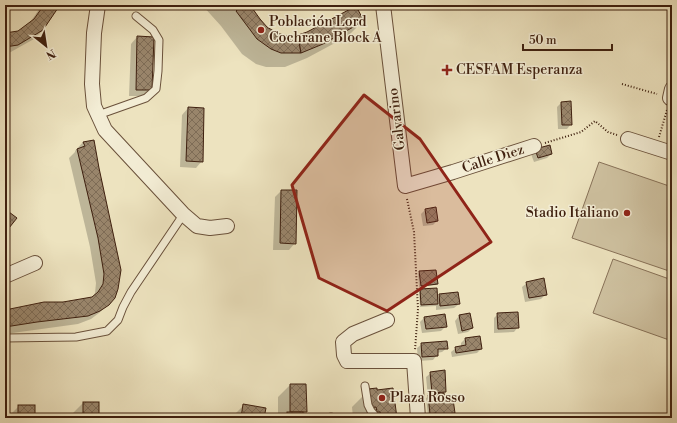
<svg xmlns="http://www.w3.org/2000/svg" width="677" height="423" viewBox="0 0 677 423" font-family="'Libre Bodoni',serif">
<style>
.park{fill:#cfc2a1;stroke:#877158}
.shadow{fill:#0003}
.building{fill:url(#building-cross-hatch);stroke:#3f200f}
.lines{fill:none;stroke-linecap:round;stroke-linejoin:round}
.lane-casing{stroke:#6a513b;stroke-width:9}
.street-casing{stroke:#6a513b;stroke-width:16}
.path{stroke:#3f200f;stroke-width:2;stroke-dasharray:1 2;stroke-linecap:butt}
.lane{stroke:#f3edd5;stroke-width:7}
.street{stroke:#f3edd5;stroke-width:14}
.marked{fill:#8f2418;fill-opacity:0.2;stroke:#8f2418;stroke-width:3;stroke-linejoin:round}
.poi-dot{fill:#8f2418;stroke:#f3edd5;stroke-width:1.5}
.labels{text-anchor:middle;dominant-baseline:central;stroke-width:3;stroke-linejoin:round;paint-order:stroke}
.poi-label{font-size:14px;fill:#3f200f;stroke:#f3edd5;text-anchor:start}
.street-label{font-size:14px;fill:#3f200f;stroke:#f3edd5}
</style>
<defs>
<pattern id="building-cross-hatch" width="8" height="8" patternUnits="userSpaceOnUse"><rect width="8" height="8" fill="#99856b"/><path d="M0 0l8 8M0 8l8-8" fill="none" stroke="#7e6c56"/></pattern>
</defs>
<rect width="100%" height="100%" fill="#ede3bf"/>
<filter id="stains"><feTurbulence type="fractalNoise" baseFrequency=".005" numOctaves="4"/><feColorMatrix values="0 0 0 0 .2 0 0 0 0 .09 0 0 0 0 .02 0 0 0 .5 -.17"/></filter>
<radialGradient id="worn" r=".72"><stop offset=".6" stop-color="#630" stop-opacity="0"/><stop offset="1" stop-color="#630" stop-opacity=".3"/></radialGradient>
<g class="park">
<polygon points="599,162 672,187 672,272 572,238"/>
<polygon points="613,259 672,280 672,341 593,313"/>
</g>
<g class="shadow">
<polygon points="42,5 59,5 43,30 34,39 9,53 5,54 5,34 18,32 29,24"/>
<polygon points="202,5 248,5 266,27 277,34 287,37 363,21 348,36 307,58 285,67 266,67 256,64 242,54 221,26"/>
<polygon points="137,37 151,90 145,96 129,96 131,44"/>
<polygon points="570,102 571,124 567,129 558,129 557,107 561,103"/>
<polygon points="188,108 202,161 196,168 180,167 182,115"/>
<polygon points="93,141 114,298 99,313 91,319 78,324 5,334 5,311 63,303 92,298 95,293 96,283 90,247 69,158 75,152 75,151 83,142"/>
<polygon points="536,150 551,154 547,158 534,162 531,154"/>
<polygon points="281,191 295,243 289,250 273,250 275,197"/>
<polygon points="425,210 437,221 433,225 423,226 421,214"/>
<polygon points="420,272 437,284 435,285 419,287 418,274"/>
<polygon points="527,283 546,294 541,299 525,302 522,287"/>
<polygon points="421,290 437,298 440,295 459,304 454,308 436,310 436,306 420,307 419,292"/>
<polygon points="469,314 472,328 468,332 458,334 455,321 459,316"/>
<polygon points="498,314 518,327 514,332 494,333 494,318"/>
<polygon points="425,317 446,326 441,331 422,333 420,322"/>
<polygon points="465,339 481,349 477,353 452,357 451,352 456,348 461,347 461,343"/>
<polygon points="422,344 447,348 442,352 437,353 437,355 433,360 418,361 417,348"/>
<polygon points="431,373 445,392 443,394 444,401 454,413 452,415 435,417 434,414 428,415 426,398 428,397 426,377"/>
<polygon points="290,385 306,411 302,415 302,418 278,418 278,397"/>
<polygon points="369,390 396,418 353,418 352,407"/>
<polygon points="83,403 98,403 98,418 71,418 71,415"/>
<polygon points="244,405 263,418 231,418"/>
<polygon points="19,406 34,418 7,418"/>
</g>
<g class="building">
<polygon points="44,5 60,5 43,30 18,45 5,47 5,33 18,31 34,19"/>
<polygon points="242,5 250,5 260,19 267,27 277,33 287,36 298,35 301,53 281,53 271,49 257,39 236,11"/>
<polygon points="356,6 364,21 323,44 301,53 298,35 307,32"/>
<polygon points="137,36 154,37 152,90 136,90"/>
<polygon points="571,101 572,125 562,125 561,102"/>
<polygon points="188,107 204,108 203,162 186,161"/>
<polygon points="94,140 99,168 121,270 118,289 115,298 109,305 100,311 88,316 37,322 5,327 5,310 44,302 63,302 92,297 98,292 103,284 104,274 98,238 77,149 85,146 83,142"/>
<polygon points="550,145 552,154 538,158 535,149"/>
<polygon points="281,190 297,190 296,244 280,243"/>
<polygon points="436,207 438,221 427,223 425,209"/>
<polygon points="5,209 17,218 5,233"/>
<polygon points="436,270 438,284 421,286 419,271"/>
<polygon points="544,278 547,295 529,298 526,282"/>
<polygon points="437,288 438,304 421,305 420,289"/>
<polygon points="458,292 460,304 440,306 439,294"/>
<polygon points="518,312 519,328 498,329 497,313"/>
<polygon points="470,313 473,328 462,331 459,315"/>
<polygon points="445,314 447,327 426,329 424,317"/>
<polygon points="480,336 482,349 456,353 455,347 466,345 465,338"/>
<polygon points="447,341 448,349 438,349 438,356 422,357 421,343"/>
<polygon points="445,370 446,392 432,393 430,372"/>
<polygon points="290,384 306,384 307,412 290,412"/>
<polygon points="377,388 377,390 393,388 397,418 381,418 380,412 377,412 376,407 371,408 368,389"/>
<polygon points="444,393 445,400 453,399 455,413 436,416 436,413 430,414 428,395"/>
<rect x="83" y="402" width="16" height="16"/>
<polygon points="243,404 266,408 264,418 241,418"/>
<rect x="18" y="405" width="17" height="13"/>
<rect x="287" y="412" width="16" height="6"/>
</g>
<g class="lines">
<defs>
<g id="lane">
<polyline points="98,115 146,98 156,89 158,71 159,40 153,30 136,16"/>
<polyline points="5,338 76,337 107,331 118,320 123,307 131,292 179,221 183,214"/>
<polyline points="365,386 368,405 371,411 377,418"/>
<polyline points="331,418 331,417"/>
</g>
<g id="street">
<polyline points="98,5 94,33 92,84 94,106 105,130 183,214 197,226 210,228 227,226"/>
<polyline points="383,5 405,186 453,172 534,146"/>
<polyline points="672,89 670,98 672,98"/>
<polyline points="628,139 672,153"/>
<polyline points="5,276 35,263"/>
<polyline points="387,320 353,334 343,342 344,355 347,361 414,361 418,418"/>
</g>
</defs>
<use href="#lane" class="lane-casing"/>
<use href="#street" class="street-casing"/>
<g class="path">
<polyline points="622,84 657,94"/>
<polyline points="659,137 667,110"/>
<polyline points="545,143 581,132 595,121 608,132 617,135"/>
<polyline points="407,199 414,232 418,309 415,350"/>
</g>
<use href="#lane" class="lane"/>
<use href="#street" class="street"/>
</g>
<path class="marked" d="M364,95L420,139L491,242L387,311L319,278L292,185Z"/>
<g class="poi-dot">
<circle cx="261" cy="30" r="4"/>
<path d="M445 64h4v4h4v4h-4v4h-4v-4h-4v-4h4z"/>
<circle cx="627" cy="213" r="4"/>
<circle cx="382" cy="398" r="4"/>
</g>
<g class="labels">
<g class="poi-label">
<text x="269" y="22">Población Lord<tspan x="269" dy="16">Cochrane Block A</tspan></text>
<text x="456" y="70">CESFAM Esperanza</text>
<text x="619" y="213" text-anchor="end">Stadio Italiano</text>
<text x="390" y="398">Plaza Rosso</text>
</g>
<g class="street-label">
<text transform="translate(397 119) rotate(-97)">Galvarino</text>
<text transform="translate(493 159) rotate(-18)">Calle Diez</text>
</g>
</g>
<rect width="677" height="423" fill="none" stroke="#ede3bf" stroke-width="20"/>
<rect x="6" y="6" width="665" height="411" fill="none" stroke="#3f200f" stroke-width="2"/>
<rect x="10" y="10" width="657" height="403" fill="none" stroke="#3f200f"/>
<g transform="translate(46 46) rotate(150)" stroke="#f3edd5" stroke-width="3" paint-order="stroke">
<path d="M0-3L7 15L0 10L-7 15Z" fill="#3f200f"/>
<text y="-6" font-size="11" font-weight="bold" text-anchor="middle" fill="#3f200f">N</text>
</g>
<path d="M523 44v6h89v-6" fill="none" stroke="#3f200f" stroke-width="2"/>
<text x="529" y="44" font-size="12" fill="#3f200f" stroke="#f3edd5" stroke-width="3" paint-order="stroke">50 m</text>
<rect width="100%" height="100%" filter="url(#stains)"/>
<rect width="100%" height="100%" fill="url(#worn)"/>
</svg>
